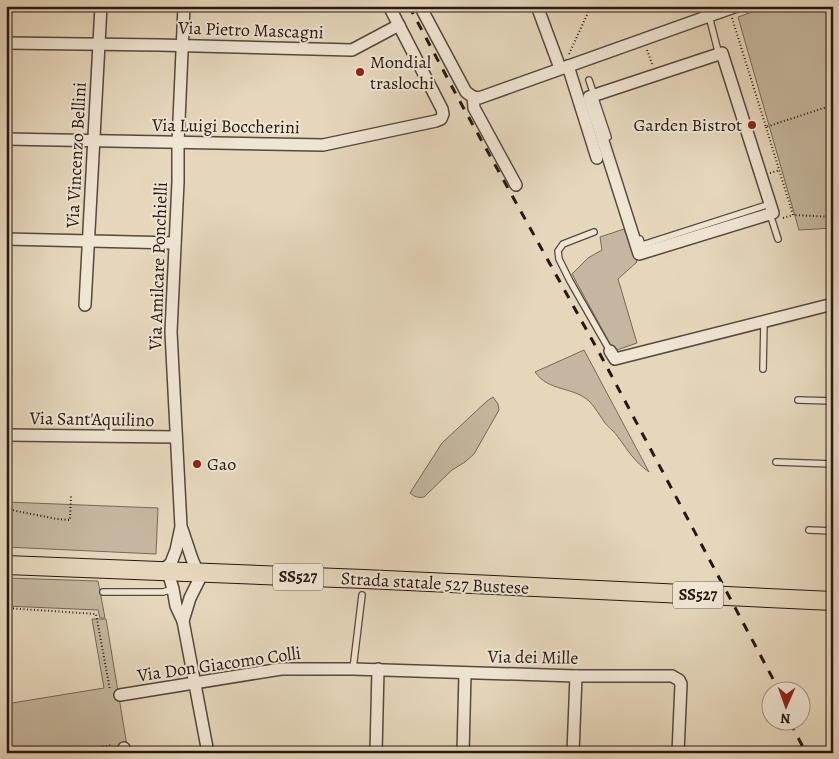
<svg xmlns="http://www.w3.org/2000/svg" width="839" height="759" viewBox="0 0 839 759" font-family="Alegreya,serif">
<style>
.green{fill:#c5b79f;stroke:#766858}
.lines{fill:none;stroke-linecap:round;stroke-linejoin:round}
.lane-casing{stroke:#56483c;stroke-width:8}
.street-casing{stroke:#56483c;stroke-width:14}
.primary-casing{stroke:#261811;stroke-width:20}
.path{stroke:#261811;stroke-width:2;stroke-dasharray:1 2.5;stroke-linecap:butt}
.lane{stroke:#efe5d3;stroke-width:5.5}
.street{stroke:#efe5d3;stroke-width:11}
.primary{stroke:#e6d7bc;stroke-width:18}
.rail{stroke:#261811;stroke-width:3;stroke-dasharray:9 9;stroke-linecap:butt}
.poi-dot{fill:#8f2418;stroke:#efe5d3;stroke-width:2}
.labels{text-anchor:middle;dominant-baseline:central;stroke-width:4;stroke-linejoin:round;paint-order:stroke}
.shield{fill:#efe5d3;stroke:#62564b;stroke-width:1}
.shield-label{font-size:16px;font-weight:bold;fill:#261811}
.street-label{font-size:18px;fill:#261811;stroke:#efe5d3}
.poi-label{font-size:18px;fill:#261811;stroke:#efe5d3;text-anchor:start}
</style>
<rect width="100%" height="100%" fill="#e6d7bc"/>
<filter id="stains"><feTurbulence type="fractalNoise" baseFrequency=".004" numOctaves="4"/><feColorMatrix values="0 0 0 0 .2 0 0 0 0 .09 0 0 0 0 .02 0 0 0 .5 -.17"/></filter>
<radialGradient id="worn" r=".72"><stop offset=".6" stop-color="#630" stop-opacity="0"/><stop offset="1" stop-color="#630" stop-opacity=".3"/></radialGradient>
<g class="green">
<polygon points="769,6 833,6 833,228 799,230 738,17"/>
<polygon points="624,229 637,262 618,279 637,343 614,351 572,274 588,258 602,250 600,237"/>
<path d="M584,350L649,472C634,461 629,452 618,437C615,432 609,428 605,423C600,416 595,407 589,401C572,386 549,392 535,372Z"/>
<path d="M493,397L498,404L499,410L474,454L465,462L452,470L424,497C418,498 415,497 410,493L442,443L487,401Z"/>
<polygon points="6,502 158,508 156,554 6,547"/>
<polygon points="6,578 98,581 105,618 100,618 98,610 6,606"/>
<polygon points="92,619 106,619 127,746 81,753 6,753 6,704 104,688"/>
</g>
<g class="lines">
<defs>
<g id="lane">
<polyline points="6,9 13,6"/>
<polyline points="709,16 719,55"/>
<polyline points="589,80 608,137"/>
<polyline points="770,214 778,239"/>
<polyline points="594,232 563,244 558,251 559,259 570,281 610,351"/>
<polyline points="640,239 642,245 767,205"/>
<polyline points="763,369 764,322"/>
<polyline points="798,400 833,401"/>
<polyline points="776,462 833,464"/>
<polyline points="809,530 833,531"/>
<polyline points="103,592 163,592 173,589"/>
<polyline points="353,669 362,595"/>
</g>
<g id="street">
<polyline points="420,6 466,92 473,97 474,108 516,185"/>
<polyline points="537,6 560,68"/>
<polyline points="6,43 159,45 352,50 399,25"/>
<polygon points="722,53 773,213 639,254 589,97"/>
<polyline points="568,66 597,158"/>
<polyline points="473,97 479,98 737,6"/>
<polyline points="6,139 323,145 436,121 441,119 443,114 442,109 389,6"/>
<polyline points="6,239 175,243"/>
<polyline points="85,305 101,6"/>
<polyline points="610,351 615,359 833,304"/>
<polyline points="6,435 176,437"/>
<polyline points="182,529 192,559 198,573"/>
<polyline points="161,572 171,563 176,550 181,527 171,332 178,182 178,143 184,6"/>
<polyline points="168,572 173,589 176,606 183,621 208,753"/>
<polyline points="183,621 190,598 202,574"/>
<polyline points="120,695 281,669 353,669 576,676 672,676 679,680 681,684 678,753"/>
<polyline points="124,748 125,753"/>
<polyline points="376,753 378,669"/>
<polyline points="463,753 465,673"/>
<polyline points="573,753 576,676"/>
</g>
<polyline id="primary" points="6,565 364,579 833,601"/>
</defs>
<use href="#lane" class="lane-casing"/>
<use href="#street" class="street-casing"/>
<use href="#primary" class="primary-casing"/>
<g class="path">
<polyline points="746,12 764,6"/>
<polyline points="732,18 766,127 833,105"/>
<polyline points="647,50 652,64"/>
<polyline points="569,54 591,6"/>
<polyline points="766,127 793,215 833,217"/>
<polyline points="770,173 780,170"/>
<polyline points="783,218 793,215"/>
<polyline points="6,509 57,519 70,520 71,495"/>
<polyline points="6,608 96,614 110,690"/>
<polyline points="61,753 113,745"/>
</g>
<use href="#lane" class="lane"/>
<use href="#street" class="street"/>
<use href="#primary" class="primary"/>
<g class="rail">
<polyline points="409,6 458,98 601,356 780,692"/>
<polyline points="790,722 806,753"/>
</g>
</g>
<g class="poi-dot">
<circle cx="360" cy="72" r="5"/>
<circle cx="752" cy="125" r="5"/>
<circle cx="197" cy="464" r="5"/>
</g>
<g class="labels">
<g class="shield">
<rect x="273" y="563.5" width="50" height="27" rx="4"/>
<rect x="673" y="581.5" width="50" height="27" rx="4"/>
</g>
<g class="shield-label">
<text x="298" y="577">SS527</text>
<text x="698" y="595">SS527</text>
</g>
<g class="street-label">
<text transform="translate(251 30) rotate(2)">Via Pietro Mascagni</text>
<text transform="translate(226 126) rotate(1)">Via Luigi Boccherini</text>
<text transform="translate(76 155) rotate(-87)">Via Vincenzo Bellini</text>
<text transform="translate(158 266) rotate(-88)">Via Amilcare Ponchielli</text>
<text transform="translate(92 419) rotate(1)">Via Sant'Aquilino</text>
<text transform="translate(435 583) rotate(3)">Strada statale 527 Bustese</text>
<text transform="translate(533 657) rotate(1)">Via dei Mille</text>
<text transform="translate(219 664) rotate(-8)">Via Don Giacomo Colli</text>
</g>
<g class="poi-label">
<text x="370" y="62">Mondial<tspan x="370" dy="21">traslochi</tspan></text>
<text x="742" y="125" text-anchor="end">Garden Bistrot</text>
<text x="207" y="464">Gao</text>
</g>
</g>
<rect width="839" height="759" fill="none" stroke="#e6d7bc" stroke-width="25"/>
<rect x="8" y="8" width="824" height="744" fill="none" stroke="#261811" stroke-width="2.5"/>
<rect x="12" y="12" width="814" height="734" fill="none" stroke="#261811"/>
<g transform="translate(786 706) rotate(182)"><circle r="24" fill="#efe5d3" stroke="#9f9385"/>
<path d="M0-4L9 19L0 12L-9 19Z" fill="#8f2418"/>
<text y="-8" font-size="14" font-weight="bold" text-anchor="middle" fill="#261811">N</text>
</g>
<rect width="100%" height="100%" filter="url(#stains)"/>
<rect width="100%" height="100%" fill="url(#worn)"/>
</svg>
